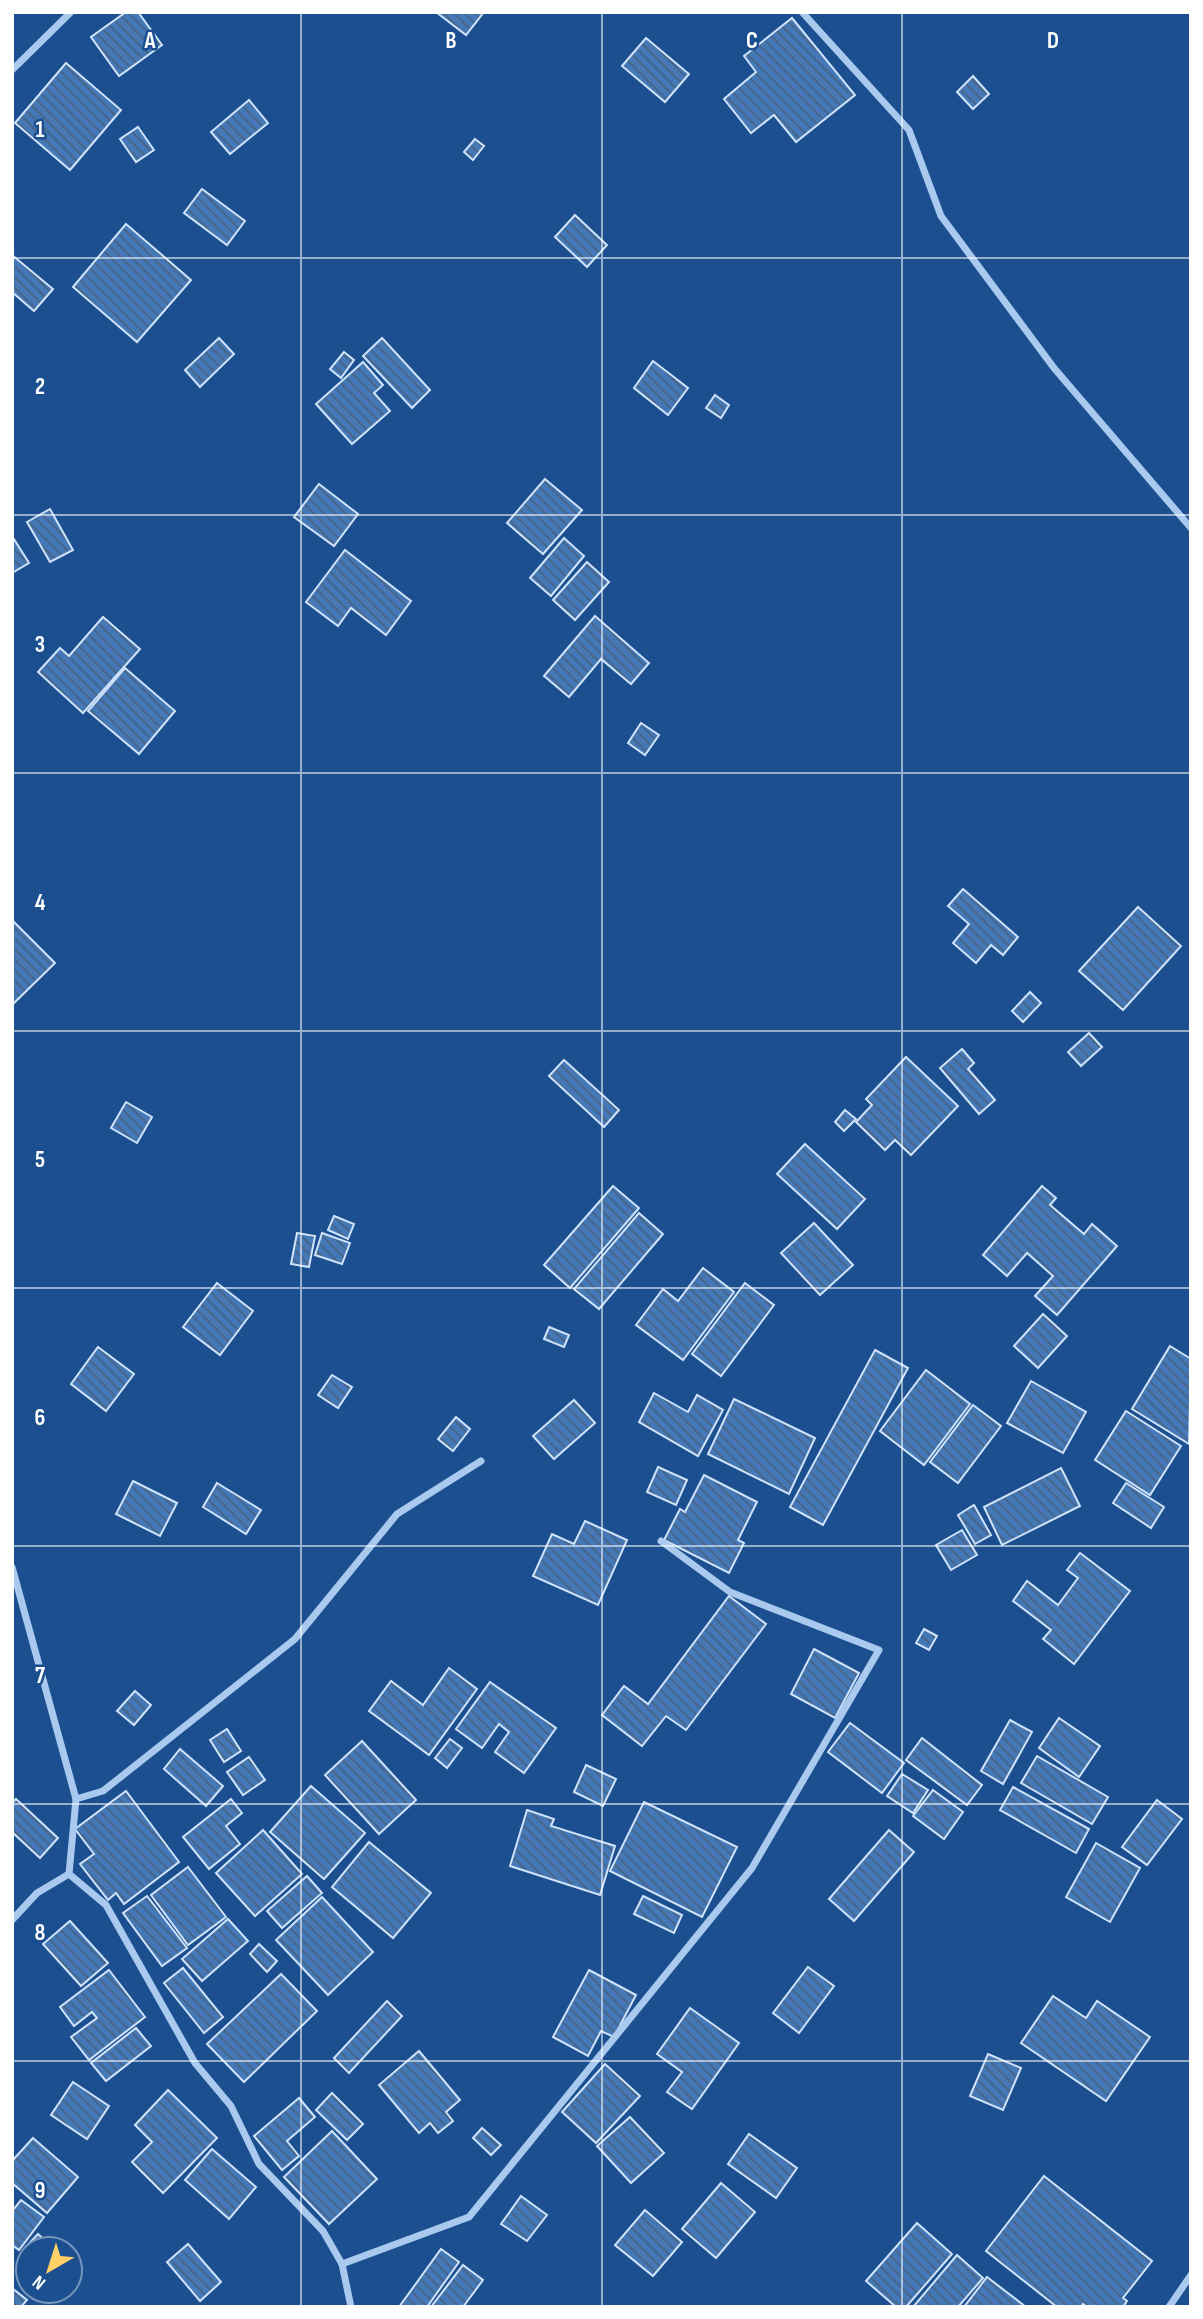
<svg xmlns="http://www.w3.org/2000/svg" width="1203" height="2319" viewBox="0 0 1203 2319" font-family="'Sofia Sans Condensed',sans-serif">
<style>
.building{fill:url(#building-back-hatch);stroke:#cfe3fa;stroke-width:2}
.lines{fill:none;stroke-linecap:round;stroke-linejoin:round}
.street{stroke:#a9c9ee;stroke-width:7}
.grid{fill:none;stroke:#fff;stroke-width:2;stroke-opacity:0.55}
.grid-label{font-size:23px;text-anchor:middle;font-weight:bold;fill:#fff;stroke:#1b4f8f;stroke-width:5;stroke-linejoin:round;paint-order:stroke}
</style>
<defs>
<pattern id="building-back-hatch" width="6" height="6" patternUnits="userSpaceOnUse" patternTransform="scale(1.75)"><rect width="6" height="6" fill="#4478b7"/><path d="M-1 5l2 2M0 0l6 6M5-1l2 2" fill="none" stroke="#486282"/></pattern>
</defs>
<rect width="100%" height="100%" fill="#1b4f8f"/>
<g class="building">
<polygon points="126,12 138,12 162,45 119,76 91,37"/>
<polygon points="436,12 484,12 466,35"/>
<polygon points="792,18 855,95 796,142 774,115 751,133 724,99 756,72 744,56"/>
<polygon points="646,38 689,74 665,102 622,66"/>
<polygon points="66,63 121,110 70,170 15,123"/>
<polygon points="973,76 989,94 973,109 957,92"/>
<polygon points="249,100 268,123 230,154 211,132"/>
<polygon points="138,127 154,150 136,162 120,139"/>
<polygon points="475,139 484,146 473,160 464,152"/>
<polygon points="202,189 245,221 227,245 184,213"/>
<polygon points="575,215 607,245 587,267 555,237"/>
<polygon points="126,224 191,280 137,342 73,287"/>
<polygon points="12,255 53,289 34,311 12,292"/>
<polygon points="219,338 234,354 200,387 185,370"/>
<polygon points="382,338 430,390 412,408 363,356"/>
<polygon points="344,352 354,360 341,378 330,369"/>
<polygon points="653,361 688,388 668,415 634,388"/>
<polygon points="363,362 383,385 374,393 390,411 352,444 316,404"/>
<polygon points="715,395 729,405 721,418 706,408"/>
<polygon points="545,479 582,510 543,554 507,523"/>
<polygon points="319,484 358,514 334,546 294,517"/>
<polygon points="50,509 73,550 50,562 27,522"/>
<polygon points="12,536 29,563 12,573"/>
<polygon points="564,538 584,556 551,596 530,578"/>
<polygon points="345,550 411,601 386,635 351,608 338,626 306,602"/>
<polygon points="587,562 609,582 575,620 553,600"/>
<polygon points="595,616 649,663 631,684 601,659 569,697 544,676"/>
<polygon points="103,617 140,649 83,713 38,672 60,648 69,656"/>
<polygon points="125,668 175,711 139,754 88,711"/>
<polygon points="641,723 659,735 645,755 628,743"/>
<polygon points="963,889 1018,937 1003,955 991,945 976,963 953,943 969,924 948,906"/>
<polygon points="1138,907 1181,946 1123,1010 1079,971"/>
<polygon points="12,920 55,963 13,1004 12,1003"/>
<polygon points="1030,992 1041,1003 1023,1022 1012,1011"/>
<polygon points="1089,1033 1102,1047 1081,1066 1068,1052"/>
<polygon points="962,1049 974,1063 968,1069 995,1100 979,1114 940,1068"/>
<polygon points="906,1057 958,1106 911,1155 895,1140 885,1150 856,1122 872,1105 866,1099"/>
<polygon points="564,1060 619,1110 604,1127 549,1076"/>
<polygon points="126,1102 152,1117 137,1143 111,1128"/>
<polygon points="845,1110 856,1119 844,1131 835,1122"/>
<polygon points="805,1144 865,1199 837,1229 777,1174"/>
<polygon points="613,1186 639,1208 570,1288 544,1265"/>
<polygon points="1042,1186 1056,1198 1050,1205 1084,1234 1092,1224 1117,1246 1057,1315 1035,1296 1053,1276 1027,1253 1007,1276 983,1255"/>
<polygon points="639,1213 663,1234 599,1309 574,1289"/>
<polygon points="334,1216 354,1224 348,1239 328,1230"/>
<polygon points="814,1223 853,1265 820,1295 781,1253"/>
<polygon points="297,1233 315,1236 309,1267 291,1264"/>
<polygon points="322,1233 350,1243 342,1264 315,1255"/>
<polygon points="703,1268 734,1292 683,1360 636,1325 663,1289 678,1301"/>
<polygon points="217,1283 253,1311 220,1355 183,1327"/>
<polygon points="745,1283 774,1305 721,1376 692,1354"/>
<polygon points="1043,1314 1067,1336 1038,1368 1014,1346"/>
<polygon points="549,1327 569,1335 564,1347 544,1339"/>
<polygon points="1170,1346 1191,1359 1189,1444 1132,1409"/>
<polygon points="98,1347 134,1374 106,1411 71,1384"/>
<polygon points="875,1350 908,1368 823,1525 790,1507"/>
<polygon points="926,1370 970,1404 924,1465 880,1431"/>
<polygon points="332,1375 352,1387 338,1408 318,1395"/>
<polygon points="1031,1381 1086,1412 1063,1453 1007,1423"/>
<polygon points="654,1393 688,1412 697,1395 723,1410 698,1456 639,1422"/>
<polygon points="734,1399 815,1438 789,1494 708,1454"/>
<polygon points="574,1400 595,1423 554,1459 533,1436"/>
<polygon points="973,1405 1001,1426 958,1483 930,1462"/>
<polygon points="1126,1411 1181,1446 1150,1495 1095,1460"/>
<polygon points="456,1417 470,1429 453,1451 438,1439"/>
<polygon points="658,1467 687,1480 676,1505 647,1492"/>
<polygon points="1061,1468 1080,1506 1002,1545 984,1507"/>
<polygon points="704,1475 757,1502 738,1540 744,1543 729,1573 664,1540 680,1509 685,1512"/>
<polygon points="133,1481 177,1503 160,1536 116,1514"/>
<polygon points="217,1483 261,1510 246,1534 203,1507"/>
<polygon points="1126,1483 1164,1507 1151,1528 1113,1503"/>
<polygon points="974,1505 991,1535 975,1544 958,1515"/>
<polygon points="585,1521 627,1540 598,1605 533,1576 552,1534 574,1544"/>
<polygon points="962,1530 977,1555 951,1570 936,1545"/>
<polygon points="1080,1553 1130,1591 1074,1664 1043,1639 1051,1630 1013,1601 1027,1581 1058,1605 1078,1578 1067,1570"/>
<polygon points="729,1596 766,1624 686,1730 666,1716 642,1746 602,1715 624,1686 648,1704"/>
<polygon points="924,1629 937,1636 929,1650 916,1643"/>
<polygon points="814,1649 859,1673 835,1718 791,1694"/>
<polygon points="449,1668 477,1689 429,1755 369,1711 391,1681 423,1705"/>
<polygon points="490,1682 556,1728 524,1773 495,1752 509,1732 499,1724 482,1748 456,1729"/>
<polygon points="135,1691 151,1705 134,1725 117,1711"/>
<polygon points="1059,1718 1100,1746 1079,1777 1039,1748"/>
<polygon points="1010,1720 1032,1732 1003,1784 981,1771"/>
<polygon points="850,1723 904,1763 882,1793 828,1752"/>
<polygon points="227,1729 241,1751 224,1762 210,1740"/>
<polygon points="922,1738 982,1785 967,1805 906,1760"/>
<polygon points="450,1739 462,1748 447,1768 435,1758"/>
<polygon points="362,1741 416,1800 379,1834 325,1775"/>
<polygon points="180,1749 223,1786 206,1806 164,1769"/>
<polygon points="1037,1756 1108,1797 1092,1824 1021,1783"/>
<polygon points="249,1757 265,1780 243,1795 227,1772"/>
<polygon points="586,1765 616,1779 603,1806 574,1792"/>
<polygon points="902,1774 928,1790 913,1813 887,1796"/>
<polygon points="311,1786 365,1833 324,1879 270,1832"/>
<polygon points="1013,1787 1089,1829 1076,1853 1000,1810"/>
<polygon points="933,1790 963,1812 944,1839 913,1816"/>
<polygon points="126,1791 179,1862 124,1904 116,1893 108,1900 80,1864 94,1854 75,1829"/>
<polygon points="16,1799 58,1838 40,1858 12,1832 12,1803"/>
<polygon points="231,1799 242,1813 226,1826 240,1844 209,1869 183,1837"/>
<polygon points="1157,1800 1182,1819 1147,1865 1122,1847"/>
<polygon points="644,1802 737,1847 702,1917 610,1871"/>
<polygon points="527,1810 554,1819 551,1826 615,1846 600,1895 510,1866"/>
<polygon points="263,1830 302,1874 255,1916 216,1873"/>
<polygon points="889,1830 914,1852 854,1921 829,1899"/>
<polygon points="369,1842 431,1893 393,1938 332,1887"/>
<polygon points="1096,1843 1140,1868 1110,1922 1066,1897"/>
<polygon points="188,1867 226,1917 188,1945 151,1895"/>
<polygon points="307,1876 322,1893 282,1928 267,1911"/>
<polygon points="147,1896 187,1948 162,1966 123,1913"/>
<polygon points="643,1896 682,1915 674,1933 634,1914"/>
<polygon points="322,1897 373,1952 328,1995 276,1940"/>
<polygon points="228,1919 248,1941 202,1981 182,1959"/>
<polygon points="70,1921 108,1963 81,1986 43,1944"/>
<polygon points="259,1944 277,1961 267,1972 250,1954"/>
<polygon points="808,1967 834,1986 799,2033 773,2013"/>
<polygon points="183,1968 223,2017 204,2033 164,1983"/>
<polygon points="109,1970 145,2017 89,2060 71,2037 97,2018 92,2012 74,2026 60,2007"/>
<polygon points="589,1970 636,1995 614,2037 601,2031 588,2056 553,2037"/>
<polygon points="281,1974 317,2011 244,2082 207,2044"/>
<polygon points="1053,1996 1086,2018 1097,2001 1150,2037 1106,2101 1021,2043"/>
<polygon points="387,2001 402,2016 349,2073 334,2058"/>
<polygon points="690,2008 739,2043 692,2109 667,2092 682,2072 657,2054"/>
<polygon points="136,2028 151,2046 106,2081 91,2063"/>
<polygon points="419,2051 460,2100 446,2112 453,2121 438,2133 430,2123 419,2133 379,2085"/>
<polygon points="988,2054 1021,2068 1003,2110 970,2096"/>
<polygon points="605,2064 640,2096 596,2143 562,2112"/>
<polygon points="73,2082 109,2106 87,2139 51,2115"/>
<polygon points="168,2090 217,2138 163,2193 132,2162 152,2142 135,2125"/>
<polygon points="332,2093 363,2124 347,2140 316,2110"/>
<polygon points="299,2098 315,2117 287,2141 299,2156 282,2170 254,2136"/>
<polygon points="630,2117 664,2153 631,2183 597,2146"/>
<polygon points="482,2128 501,2145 491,2155 473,2138"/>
<polygon points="332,2131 377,2179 329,2224 284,2177"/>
<polygon points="749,2134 797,2168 776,2198 728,2164"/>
<polygon points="33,2138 78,2177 47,2213 12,2183 12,2161"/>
<polygon points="212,2149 256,2187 229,2219 185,2180"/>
<polygon points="1044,2176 1152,2261 1123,2298 1127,2301 1123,2307 1087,2307 1083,2304 1081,2307 1057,2307 986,2251"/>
<polygon points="721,2183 755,2212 716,2258 682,2229"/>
<polygon points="521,2196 547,2215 527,2241 501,2224"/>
<polygon points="21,2200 44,2217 19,2250 12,2245 12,2211"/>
<polygon points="645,2210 682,2242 653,2276 615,2245"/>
<polygon points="917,2223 952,2254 906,2307 896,2307 866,2281"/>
<polygon points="38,2234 54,2249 28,2249 28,2253 24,2249"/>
<polygon points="188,2244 221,2282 200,2301 167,2262"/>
<polygon points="441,2249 459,2262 427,2307 399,2307"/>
<polygon points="957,2255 983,2278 958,2307 913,2307"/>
<polygon points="463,2265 483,2280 463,2307 431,2307"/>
<polygon points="987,2277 1026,2307 964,2307"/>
<polygon points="12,2288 27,2300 21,2307 12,2307"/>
</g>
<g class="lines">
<g class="street">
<polyline points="802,12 909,130 941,216 1054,368 1191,528"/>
<polyline points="12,70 71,12"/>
<polyline points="12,1567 76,1799 69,1874 37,1893 12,1920"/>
<polyline points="76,1799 103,1791 295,1639 397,1514 481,1461"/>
<polyline points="69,1874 106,1905 195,2063 231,2106 259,2164 323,2231 342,2264 351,2307"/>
<polyline points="342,2264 469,2217 752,1868 879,1650 730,1592 661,1541"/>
<polyline points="1169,2307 1191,2275"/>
</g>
</g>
<path class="grid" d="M301,12V2307M602,12V2307M902,12V2307M12,258H1191M12,515H1191M12,773H1191M12,1031H1191M12,1288H1191M12,1546H1191M12,1804H1191M12,2061H1191"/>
<g class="grid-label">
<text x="150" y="48">A</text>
<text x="451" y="48">B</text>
<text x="752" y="48">C</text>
<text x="1053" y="48">D</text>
<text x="40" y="137">1</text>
<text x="40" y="394">2</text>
<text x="40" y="652">3</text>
<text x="40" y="910">4</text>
<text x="40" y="1167">5</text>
<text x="40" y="1425">6</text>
<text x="40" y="1683">7</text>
<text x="40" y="1940">8</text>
<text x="40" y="2198">9</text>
</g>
<rect width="1203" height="2319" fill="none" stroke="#ffffff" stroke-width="28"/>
<g transform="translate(49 2270) rotate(219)"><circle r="33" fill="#1b4f8f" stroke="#7695bc" stroke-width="2"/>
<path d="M0-5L12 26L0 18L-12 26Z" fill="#ffd166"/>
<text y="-10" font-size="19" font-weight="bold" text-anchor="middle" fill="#ffffff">N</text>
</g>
</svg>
